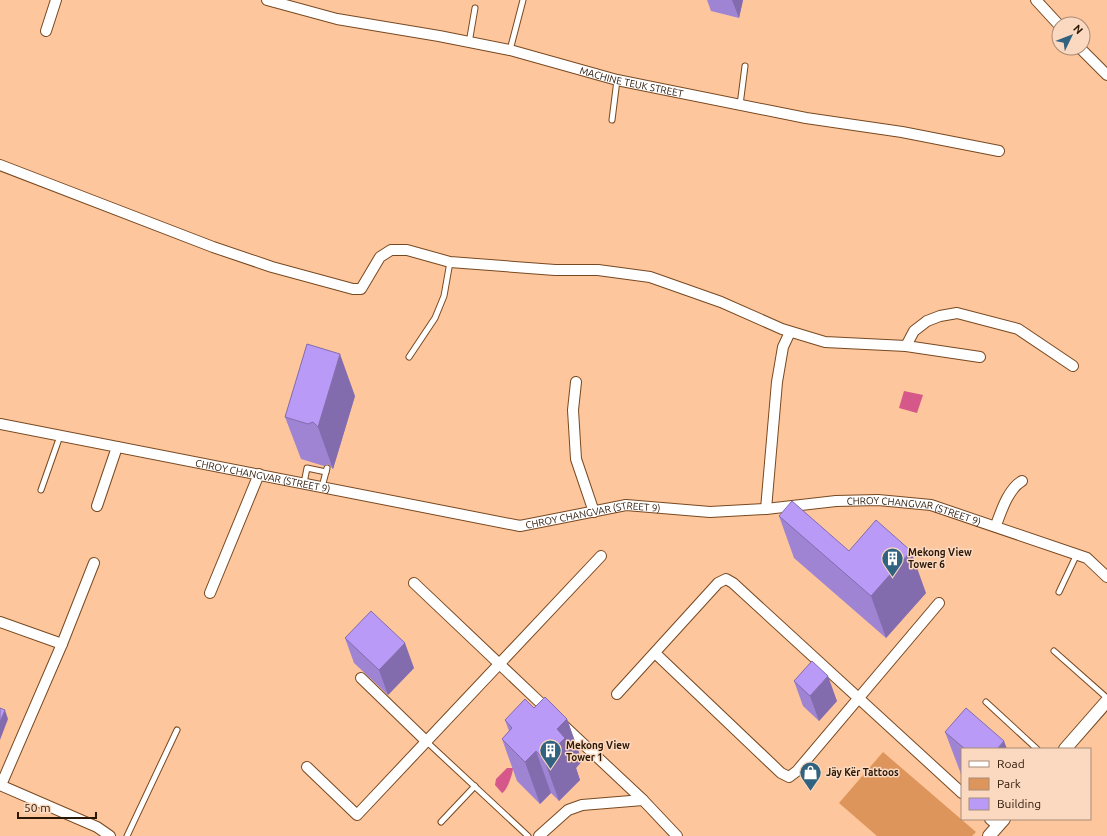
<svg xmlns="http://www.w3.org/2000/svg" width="1107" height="836" viewBox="0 0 1107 836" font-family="Ubuntu,sans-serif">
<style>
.green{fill:#dd955b}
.water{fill:#d65789}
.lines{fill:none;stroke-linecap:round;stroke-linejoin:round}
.service-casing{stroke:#784921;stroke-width:7}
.minor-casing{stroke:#784921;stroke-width:12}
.tertiary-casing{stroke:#784921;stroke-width:14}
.service{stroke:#fff;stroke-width:5}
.minor{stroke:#fff;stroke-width:10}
.tertiary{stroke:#fff;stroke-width:12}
.wall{fill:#9f84d4}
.shaded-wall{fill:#826cad}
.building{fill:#b99af7;stroke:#826cad}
.labels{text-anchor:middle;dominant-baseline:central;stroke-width:3;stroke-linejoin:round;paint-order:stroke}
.street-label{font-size:10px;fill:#2b1706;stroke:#fbd9c0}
.poi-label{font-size:10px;font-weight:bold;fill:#2b1706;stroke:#fbd9c0;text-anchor:start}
</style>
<rect width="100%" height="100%" fill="#fec69c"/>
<polygon class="green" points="883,752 976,832 972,836 877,836 839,803"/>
<g class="water">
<polygon points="904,391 923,395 917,413 899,408"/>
<path d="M507,768H513C513,773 507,791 502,793L495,785L496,779Z"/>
</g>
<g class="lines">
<defs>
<g id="service">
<polyline points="469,43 475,8"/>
<polyline points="510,50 523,0"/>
<polyline points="740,105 745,66"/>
<polyline points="612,120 617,80"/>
<polyline points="409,357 435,318 444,296 450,262"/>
<polyline points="304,483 307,468 326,472"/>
<polyline points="322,487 327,468"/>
<polyline points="41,490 60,436"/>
<polyline points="1059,592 1077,554"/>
<polyline points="1054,651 1107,698"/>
<polyline points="986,702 1037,749"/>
<polyline points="427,742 528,836"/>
<polyline points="441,822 475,786"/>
<polyline points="127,836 177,730"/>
</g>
<g id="minor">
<path id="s1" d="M267,0L337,19L439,36L510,50L617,80L806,118L902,132L999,151"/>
<polyline points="1036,0 1059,25"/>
<polyline points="46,31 56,0"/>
<polyline points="1080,48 1107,75"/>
<polyline points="0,165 213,247 272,267 353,289 361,289 380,257 391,250 407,250 450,262 555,270 598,270 650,277 721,302 782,329 825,342 906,346 980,357"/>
<polyline points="906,346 914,331 927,321 940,316 957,313 1018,329 1073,366"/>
<polyline points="576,382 573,410 576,459 594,512"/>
<path id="s2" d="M0,424L520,526L626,505L710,512L766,509L836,501L878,500L931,505L1087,558L1107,577"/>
<polyline points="97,506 117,447"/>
<polyline points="766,509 777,382 783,347 790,332"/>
<path d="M996,525C1001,512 1008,489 1022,481"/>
<polyline points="414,583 549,711"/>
<polyline points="210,593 259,474"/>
<polyline points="0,622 62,644"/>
<polyline points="655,653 781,773 789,777 797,771 939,603"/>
<polyline points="361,678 427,742"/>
<polyline points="617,694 718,583 726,579 733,583 962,793"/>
<polyline points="562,724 643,800 677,836"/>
<polyline points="307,767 357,815 601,556"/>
<polyline points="0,785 97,827 110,836"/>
<polyline points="1,785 62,644 94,563"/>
<polyline points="990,819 998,826"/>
<polyline points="539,836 568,810 582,805 643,800"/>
</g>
<g id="tertiary">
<polyline points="1065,749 1107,701"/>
<polyline points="989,836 1004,819"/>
</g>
</defs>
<use href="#service" class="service-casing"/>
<use href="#minor" class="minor-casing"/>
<use href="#tertiary" class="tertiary-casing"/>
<use href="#service" class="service"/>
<use href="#minor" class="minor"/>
<use href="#tertiary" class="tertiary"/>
</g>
<g class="wall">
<polygon points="707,0 743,0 739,18 711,11"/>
<polygon points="355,396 333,469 328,464 324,466 301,459 285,417"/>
<polygon points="779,516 849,551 926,593 886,638 794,558"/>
<polygon points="345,638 414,668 388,695 354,663"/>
<polygon points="794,681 837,701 819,721 803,706"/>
<polygon points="534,708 567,719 582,761 576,768 580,780 559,801 551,793 540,804 517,781 502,739 509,731 505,720"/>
<polygon points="945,732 1007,749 962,749 962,775 961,774"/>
</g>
<g class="shaded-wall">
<polygon points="732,0 743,0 739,18"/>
<polygon points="340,354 355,396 333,469 318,427"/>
<polygon points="911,551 926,593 886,638 871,596"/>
<polygon points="405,643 414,668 388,695 379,670"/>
<polygon points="828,676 837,701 819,721 810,696"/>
<polygon points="5,710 8,719 0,740 0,722"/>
<polygon points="567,719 582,761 576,768 580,780 559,801 544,759 557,729"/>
<polygon points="1004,741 1007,749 997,749"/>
<polygon points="536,751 551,793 540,804 525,762"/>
</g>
<g class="building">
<polygon points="307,344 340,354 318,427 313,422 308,424 285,417"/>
<polygon points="792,501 849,551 876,520 911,551 871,596 779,516"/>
<polygon points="371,611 405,643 379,670 345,638"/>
<polygon points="812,661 828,676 810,696 794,681"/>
<polygon points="545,697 567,719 557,729 565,738 544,759 536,751 525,762 502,739 512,728 505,720 525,699 534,708"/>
<polygon points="0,708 5,710 0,722"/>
<polygon points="966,708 1004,741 997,749 965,749 945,732"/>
</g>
<defs>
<symbol id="building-pin" viewBox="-11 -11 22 30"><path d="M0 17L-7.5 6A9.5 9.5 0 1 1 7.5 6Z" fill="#316280" stroke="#fbd9c0"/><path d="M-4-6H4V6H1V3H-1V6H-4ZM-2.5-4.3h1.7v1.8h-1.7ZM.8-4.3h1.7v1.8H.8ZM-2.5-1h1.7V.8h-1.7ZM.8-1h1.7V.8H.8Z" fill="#fff"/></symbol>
<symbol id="shop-pin" viewBox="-11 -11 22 30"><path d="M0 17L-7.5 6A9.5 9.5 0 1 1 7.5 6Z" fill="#316280" stroke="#fbd9c0"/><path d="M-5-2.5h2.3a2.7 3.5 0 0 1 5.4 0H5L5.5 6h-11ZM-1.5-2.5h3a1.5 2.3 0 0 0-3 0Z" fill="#fff"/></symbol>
</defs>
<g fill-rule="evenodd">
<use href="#building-pin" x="880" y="546" width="25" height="34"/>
<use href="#building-pin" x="538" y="738" width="25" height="34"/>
<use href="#shop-pin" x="798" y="760" width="25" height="34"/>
</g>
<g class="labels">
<g class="street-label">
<text stroke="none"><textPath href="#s1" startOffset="374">MACHINE TEUK STREET</textPath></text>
<text stroke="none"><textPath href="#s2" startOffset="268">CHROY CHANGVAR (STREET 9)</textPath></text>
<text stroke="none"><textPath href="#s2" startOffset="928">CHROY CHANGVAR (STREET 9)</textPath></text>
<text stroke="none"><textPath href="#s2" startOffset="604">CHROY CHANGVAR (STREET 9)</textPath></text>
</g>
<g class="poi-label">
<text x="908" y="552">Mekong View<tspan x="908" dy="12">Tower 6</tspan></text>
<text x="566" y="745">Mekong View<tspan x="566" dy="12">Tower 1</tspan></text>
<text x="826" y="772">Jäy Kër Tattoos</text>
</g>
</g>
<rect x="961" y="748" width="130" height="72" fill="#fbd9c0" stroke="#a88b76"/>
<rect x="969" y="761" width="20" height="6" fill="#ffffff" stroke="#a88b76"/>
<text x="997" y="768" font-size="12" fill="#2b1706">Road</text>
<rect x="969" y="778" width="20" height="12" fill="#dd955b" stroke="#a88b76"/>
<text x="997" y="788" font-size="12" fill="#2b1706">Park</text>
<rect x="969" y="798" width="20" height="12" fill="#b99af7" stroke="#a88b76"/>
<text x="997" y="808" font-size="12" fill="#2b1706">Building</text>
<g transform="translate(1071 36) rotate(47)"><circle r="19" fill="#fbd9c0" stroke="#a88b76"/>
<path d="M0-3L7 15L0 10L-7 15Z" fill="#316280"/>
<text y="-6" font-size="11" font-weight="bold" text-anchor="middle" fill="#2b1706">N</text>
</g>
<path d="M18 812v6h78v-6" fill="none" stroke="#2b1706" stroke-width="2"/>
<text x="24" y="812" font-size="12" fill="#2b1706" stroke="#fbd9c0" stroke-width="3" paint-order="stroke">50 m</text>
</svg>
